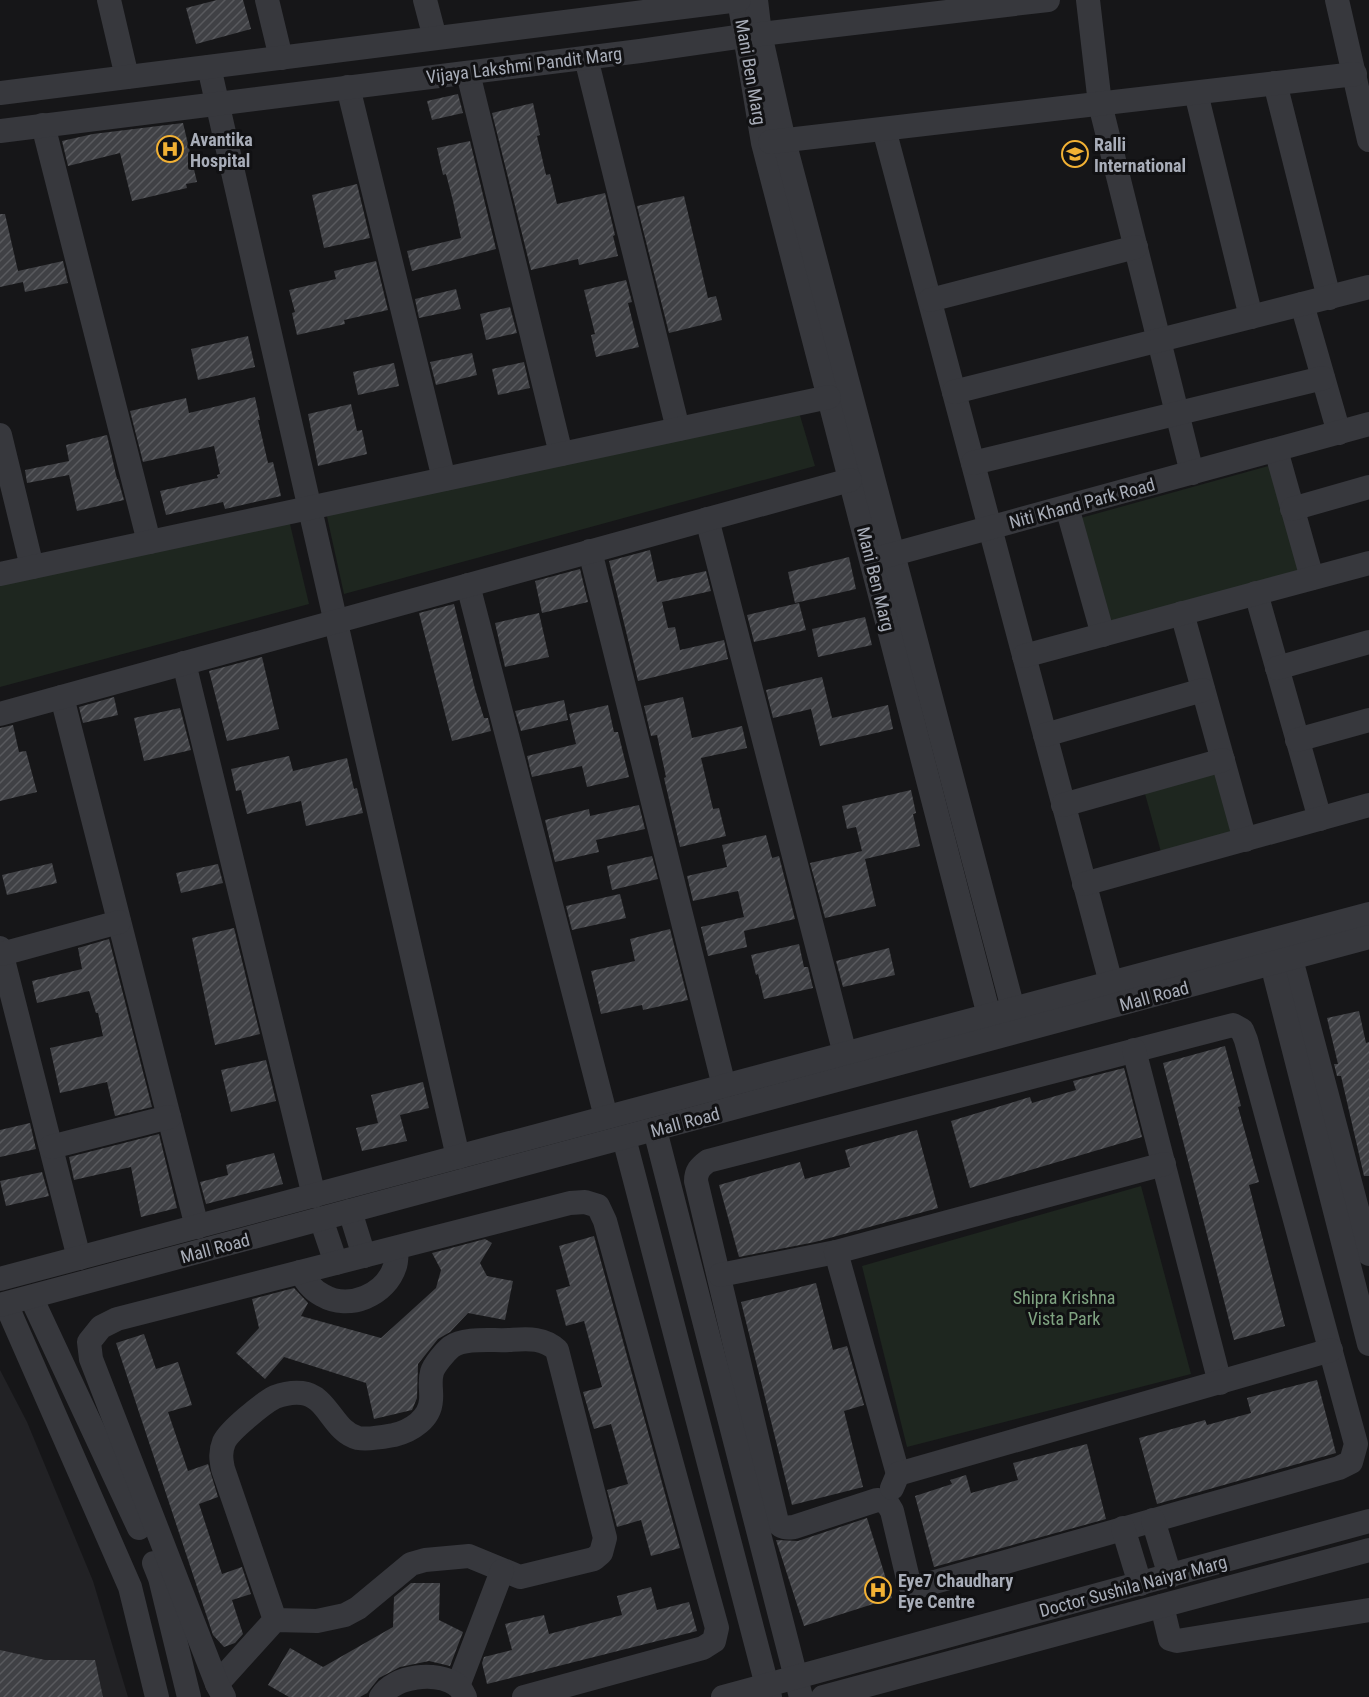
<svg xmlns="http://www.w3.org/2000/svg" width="1369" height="1697" viewBox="0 0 1369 1697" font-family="'Roboto Condensed',sans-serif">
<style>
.built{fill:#222225}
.green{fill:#1e261f}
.building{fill:url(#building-hatch)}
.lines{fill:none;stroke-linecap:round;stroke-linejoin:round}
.minor{stroke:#37383d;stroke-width:24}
.labels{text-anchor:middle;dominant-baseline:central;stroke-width:6;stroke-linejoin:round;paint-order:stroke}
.street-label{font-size:18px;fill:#a8adb8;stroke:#111113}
.poi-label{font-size:18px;font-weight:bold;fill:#a8adb8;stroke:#111113;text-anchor:start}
.park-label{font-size:18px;fill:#7fa381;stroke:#111113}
</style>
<defs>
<pattern id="building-hatch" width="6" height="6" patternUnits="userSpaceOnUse" patternTransform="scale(1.5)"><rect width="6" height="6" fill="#404145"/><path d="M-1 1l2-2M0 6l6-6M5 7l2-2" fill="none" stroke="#595a5e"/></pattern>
</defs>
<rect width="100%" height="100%" fill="#161618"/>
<polygon class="built" points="0,1370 27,1422 93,1581 128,1697 0,1697"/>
<g class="green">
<polygon points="798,409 815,466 344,594 326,512"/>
<polygon points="1272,465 1300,570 1106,623 1077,519"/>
<polygon points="289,520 309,604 0,687 0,583"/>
<polygon points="1215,771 1232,832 1161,852 1144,790"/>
<polygon points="1141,1186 1191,1374 907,1447 862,1266"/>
</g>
<g class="building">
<polygon points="217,0 243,0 251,29 196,44 186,8"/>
<polygon points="458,94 463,113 432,120 427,101"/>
<polygon points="533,103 540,135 537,136 546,175 550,174 557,204 605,193 615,235 613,236 618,256 579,265 578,259 531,270 492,113"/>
<polygon points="183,123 197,182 186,184 187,188 132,201 120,153 68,166 62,141 93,134"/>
<polygon points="470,141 496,249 412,271 407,251 461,238 453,201 446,174 443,175 437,148"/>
<polygon points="357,184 370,238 324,248 312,195"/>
<polygon points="684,196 708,298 716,296 722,320 669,333 637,206"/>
<polygon points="0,214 5,214 18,271 63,261 68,283 25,292 23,282 0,287"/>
<polygon points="376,261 388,310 344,320 345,324 297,335 292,313 295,312 289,290 336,279 334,271"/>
<polygon points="626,280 632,302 628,303 639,347 596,357 591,335 595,334 584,290"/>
<polygon points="456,289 461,309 419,318 415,299"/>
<polygon points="510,307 517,333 486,340 480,314"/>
<polygon points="248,336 255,367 198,380 191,349"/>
<polygon points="472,353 477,375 436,385 430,362"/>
<polygon points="524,362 530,388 498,395 492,369"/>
<polygon points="394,363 399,386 358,395 353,372"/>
<polygon points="255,397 260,420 258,420 268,463 273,462 281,496 225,509 223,502 166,515 160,491 218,478 217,475 220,474 214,446 143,462 130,411 186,398 189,413"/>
<polygon points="351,404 357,431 362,430 367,454 318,466 308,414"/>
<polygon points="107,435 117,479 118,479 124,500 77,511 69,475 27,483 25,470 69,461 66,445"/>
<polygon points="650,550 657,582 706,571 711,591 662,602 668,628 675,627 680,650 724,640 728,659 638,681 609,561"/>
<polygon points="849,557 856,589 795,603 788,572"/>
<polygon points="580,569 588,602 542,613 535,581"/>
<polygon points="799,603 806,630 754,642 747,615"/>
<polygon points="454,604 475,689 484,718 488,718 491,731 452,741 419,613"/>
<polygon points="539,613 549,657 505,667 495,623"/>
<polygon points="865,617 872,645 818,657 812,629"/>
<polygon points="262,657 279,729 227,741 209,671"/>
<polygon points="822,677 832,718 888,705 893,729 820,746 811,709 773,718 766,690"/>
<polygon points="114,697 118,715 83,723 79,707"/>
<polygon points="683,697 692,738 742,726 747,748 701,758 713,809 719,808 726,836 680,847 664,778 666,777 657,735 651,736 644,706"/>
<polygon points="564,700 568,720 521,731 515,711"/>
<polygon points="608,705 614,732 618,732 629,777 587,787 582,766 532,777 527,756 576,744 569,714"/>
<polygon points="180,708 191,750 144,761 134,718"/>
<polygon points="13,725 19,752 26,751 37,792 0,801 0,728"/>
<polygon points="289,756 293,771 347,758 354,789 357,788 363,813 306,826 301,801 247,814 241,790 236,791 231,769"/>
<polygon points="911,790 916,813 913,814 920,846 865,859 876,906 825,918 810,863 862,851 856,827 847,829 842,806"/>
<polygon points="639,805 645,829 596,840 599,852 555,862 545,820 589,809 590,816"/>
<polygon points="766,835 772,858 779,856 795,919 744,931 747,947 708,956 701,927 744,917 738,891 693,901 687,876 727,867 722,845"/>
<polygon points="652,856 658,879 612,890 607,866"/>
<polygon points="52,863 57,883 7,895 2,875"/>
<polygon points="218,864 223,883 181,893 176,873"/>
<polygon points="620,894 626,918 572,930 566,906"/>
<polygon points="234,928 260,1034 215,1045 192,938"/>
<polygon points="670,929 688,1000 643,1010 642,1005 601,1014 591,971 635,961 630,939"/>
<polygon points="109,939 152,1107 115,1116 107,1082 60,1093 50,1048 103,1036 98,1013 96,1013 89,991 37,1003 32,981 82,969 78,948"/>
<polygon points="799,944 804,967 808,967 813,988 764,999 758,974 756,975 751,955"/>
<polygon points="889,948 895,975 843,987 836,961"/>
<polygon points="1359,1011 1366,1043 1369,1042 1369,1176 1364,1176 1341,1076 1337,1076 1334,1064 1338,1064 1327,1018"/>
<polygon points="1225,1046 1241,1106 1238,1107 1259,1182 1249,1185 1285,1326 1234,1340 1163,1063"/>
<polygon points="266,1060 276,1101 231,1112 221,1070"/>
<polygon points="1124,1068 1142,1137 970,1188 951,1121 1030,1097 1032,1103 1076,1090 1073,1081"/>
<polygon points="423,1082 429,1108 400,1115 407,1141 362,1151 356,1128 378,1123 371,1095"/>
<polygon points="30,1123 36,1149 0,1157 0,1130"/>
<polygon points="917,1130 938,1208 815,1242 739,1257 719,1185 800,1162 805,1179 850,1167 845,1150"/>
<polygon points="159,1134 177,1208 141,1217 131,1167 74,1180 69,1157"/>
<polygon points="274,1153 283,1184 206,1204 200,1182 228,1175 226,1165"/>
<polygon points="42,1172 49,1196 6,1206 0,1181"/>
<polygon points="594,1236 680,1548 651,1556 641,1520 617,1527 607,1490 628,1484 611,1424 594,1429 583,1392 602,1387 584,1321 566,1326 556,1290 570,1286 559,1246"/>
<polygon points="485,1239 492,1243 480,1263 487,1276 513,1281 505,1320 468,1313 450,1332 438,1339 418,1364 417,1398 412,1410 374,1419 366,1383 284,1357 265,1379 236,1353 259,1328 252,1299 294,1288 308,1303 301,1316 381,1338 436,1288 441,1270 432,1253"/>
<polygon points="816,1283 833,1350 847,1346 864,1405 844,1411 863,1487 792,1505 741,1302"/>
<polygon points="144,1334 156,1369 178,1362 192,1405 168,1412 188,1471 208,1464 218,1497 199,1504 222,1574 242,1567 251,1594 232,1600 243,1634 235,1643 224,1647 213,1635 211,1629 116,1343"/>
<polygon points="1317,1380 1336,1453 1157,1504 1139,1438 1205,1420 1207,1425 1251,1413 1247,1398"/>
<polygon points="1087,1444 1106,1519 934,1567 915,1496 952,1484 950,1480 966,1475 971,1493 1018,1480 1013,1463"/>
<polygon points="867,1518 892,1598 804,1626 776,1540 798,1541"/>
<polygon points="411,1583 440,1583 439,1620 463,1632 450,1666 429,1661 400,1667 379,1678 367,1693 360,1697 289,1697 268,1685 290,1648 323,1667 393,1627 394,1597"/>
<polygon points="651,1587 657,1610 689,1602 697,1631 487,1684 482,1663 484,1657 512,1650 505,1624 544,1615 549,1634 622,1615 617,1596"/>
<polygon points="0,1650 45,1660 95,1660 103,1697 0,1697"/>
</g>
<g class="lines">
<g class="minor">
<polyline points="109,0 127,77"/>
<polyline points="267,0 281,58"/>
<polyline points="425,0 435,38"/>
<polyline points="739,0 763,143 993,1031"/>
<polyline points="756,0 760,34 784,141 1017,1024"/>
<polyline points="1088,0 1100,104 1192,473"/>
<polyline points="1337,0 1369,140"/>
<polyline points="586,58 678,429"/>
<polyline points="209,67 458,1157"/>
<polyline points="468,73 561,454"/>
<polyline points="1275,83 1329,298"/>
<polyline points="348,87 444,479"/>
<polyline points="0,93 739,0"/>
<polyline points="1196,93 1251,317"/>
<polyline points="43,125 149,542"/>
<polyline points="884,129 1111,983"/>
<polyline points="0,131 640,51 744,36 1048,0"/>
<polyline points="770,142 1355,74"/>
<polyline points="930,300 1136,247"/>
<polyline points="1302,304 1339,433"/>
<polyline points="954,392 1369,287"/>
<polyline points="0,435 32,567"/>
<polyline points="1276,450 1312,578"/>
<polyline points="973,463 1323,378"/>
<polyline points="1067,507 1103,635"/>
<polyline points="1292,509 1369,487"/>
<polyline points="707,519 845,1054"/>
<polyline points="590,551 724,1086"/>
<polyline points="879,558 1369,424"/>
<polyline points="0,574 829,397"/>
<polyline points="468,585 606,1117"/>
<polyline points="1256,593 1320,819"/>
<polyline points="1182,613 1245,840"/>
<polyline points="1024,656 1369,563"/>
<polyline points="184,663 314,1196"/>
<polyline points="1277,668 1369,642"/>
<polyline points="62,697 197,1227"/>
<polyline points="0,714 850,480"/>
<polyline points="1045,735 1203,690"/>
<polyline points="1297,740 1369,720"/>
<polyline points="1063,805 1223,760"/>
<polyline points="1084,884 1369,805"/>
<polyline points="0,948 79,1258"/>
<polyline points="2,954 119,922"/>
<polyline points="1291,959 1369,1254"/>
<polyline points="1272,964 1369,1344"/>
<path d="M1233,1025L1242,1030L1246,1040L1356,1444L1351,1462L1339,1468L917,1587H911L909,1583L892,1511L886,1501L877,1500L794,1527C786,1528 782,1528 777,1522L696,1181C696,1171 700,1167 708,1161Z"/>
<polyline points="1134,1050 1220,1383"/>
<polyline points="655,1130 801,1697"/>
<polyline points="624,1138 770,1697"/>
<polyline points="51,1147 169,1117"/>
<polyline points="350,1211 364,1256"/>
<polyline points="321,1219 336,1263"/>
<path d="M300,1272C307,1282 312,1290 322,1295C349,1311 386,1295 395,1266C397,1261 396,1254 397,1248"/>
<polyline points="720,1275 836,1252"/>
<polyline points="0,1279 1369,914"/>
<polyline points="31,1297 139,1528"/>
<polyline points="6,1304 130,1587 157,1697"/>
<polyline points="0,1305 1369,937"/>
<polyline points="898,1474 836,1252 1164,1164"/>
<polyline points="892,1488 898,1474 1331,1350"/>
<polyline points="1153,1520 1170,1576"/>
<polyline points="1123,1528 1140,1584"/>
<polyline points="154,1563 160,1578 189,1697"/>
<polyline points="1162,1606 1170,1639 1177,1641 1369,1610"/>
<path d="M217,1684L275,1620L223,1469C221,1459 220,1452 224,1442C229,1431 263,1403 275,1397C283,1394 294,1392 302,1393C328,1396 333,1432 358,1438C369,1440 383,1437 394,1435C411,1431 430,1419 431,1400C432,1391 429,1382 432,1372C434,1365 445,1352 451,1347C465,1337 493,1341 509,1340C527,1339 543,1337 557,1350L605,1538L601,1553L594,1559L520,1577L469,1556L425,1560L411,1564L358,1608L345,1615L317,1621L275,1620"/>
<polyline points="458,1686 502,1571"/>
<polyline points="224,1697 217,1684 91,1359 89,1342 101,1327 117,1319 570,1203 585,1202 598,1206 605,1221 717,1628 714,1641 703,1648 524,1697"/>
<path d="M381,1697C395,1675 436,1671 457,1685C460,1687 463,1693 465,1697"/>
<polyline points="723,1697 1369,1521"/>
<polyline points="823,1697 1369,1550"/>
</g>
</g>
<defs>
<symbol id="hospital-ring" viewBox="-11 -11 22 22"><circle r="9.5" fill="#111113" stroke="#f2b134" stroke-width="1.5"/><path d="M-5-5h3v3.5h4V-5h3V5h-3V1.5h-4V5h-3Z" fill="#f2b134"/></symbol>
<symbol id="school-ring" viewBox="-11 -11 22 22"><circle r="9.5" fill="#111113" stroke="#f2b134" stroke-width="1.5"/><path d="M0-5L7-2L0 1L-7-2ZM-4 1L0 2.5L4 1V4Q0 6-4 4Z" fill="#f2b134"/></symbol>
</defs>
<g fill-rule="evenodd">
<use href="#hospital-ring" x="155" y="134" width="30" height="30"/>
<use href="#school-ring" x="1060" y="139" width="30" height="30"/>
<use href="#hospital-ring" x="863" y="1575" width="30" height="30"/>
</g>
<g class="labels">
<g class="street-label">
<text transform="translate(524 65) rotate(-7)">Vijaya Lakshmi Pandit Marg</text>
<text transform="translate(751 72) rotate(80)">Mani Ben Marg</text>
<text transform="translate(1082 503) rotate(-15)">Niti Khand Park Road</text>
<text transform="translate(876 579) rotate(76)">Mani Ben Marg</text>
<text transform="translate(1154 996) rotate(-15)">Mall Road</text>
<text transform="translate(685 1122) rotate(-15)">Mall Road</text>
<text transform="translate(215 1248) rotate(-15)">Mall Road</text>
<text transform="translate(1133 1586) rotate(-15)">Doctor Sushila Naiyar Marg</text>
</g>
<g class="poi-label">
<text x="190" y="139">Avantika<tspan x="190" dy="21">Hospital</tspan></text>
<text x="1094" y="144">Ralli<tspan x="1094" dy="21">International</tspan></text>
<text x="898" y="1580">Eye7 Chaudhary<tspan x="898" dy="21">Eye Centre</tspan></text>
</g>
<g class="park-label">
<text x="1064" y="1297">Shipra Krishna<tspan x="1064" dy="21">Vista Park</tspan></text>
</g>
</g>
</svg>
